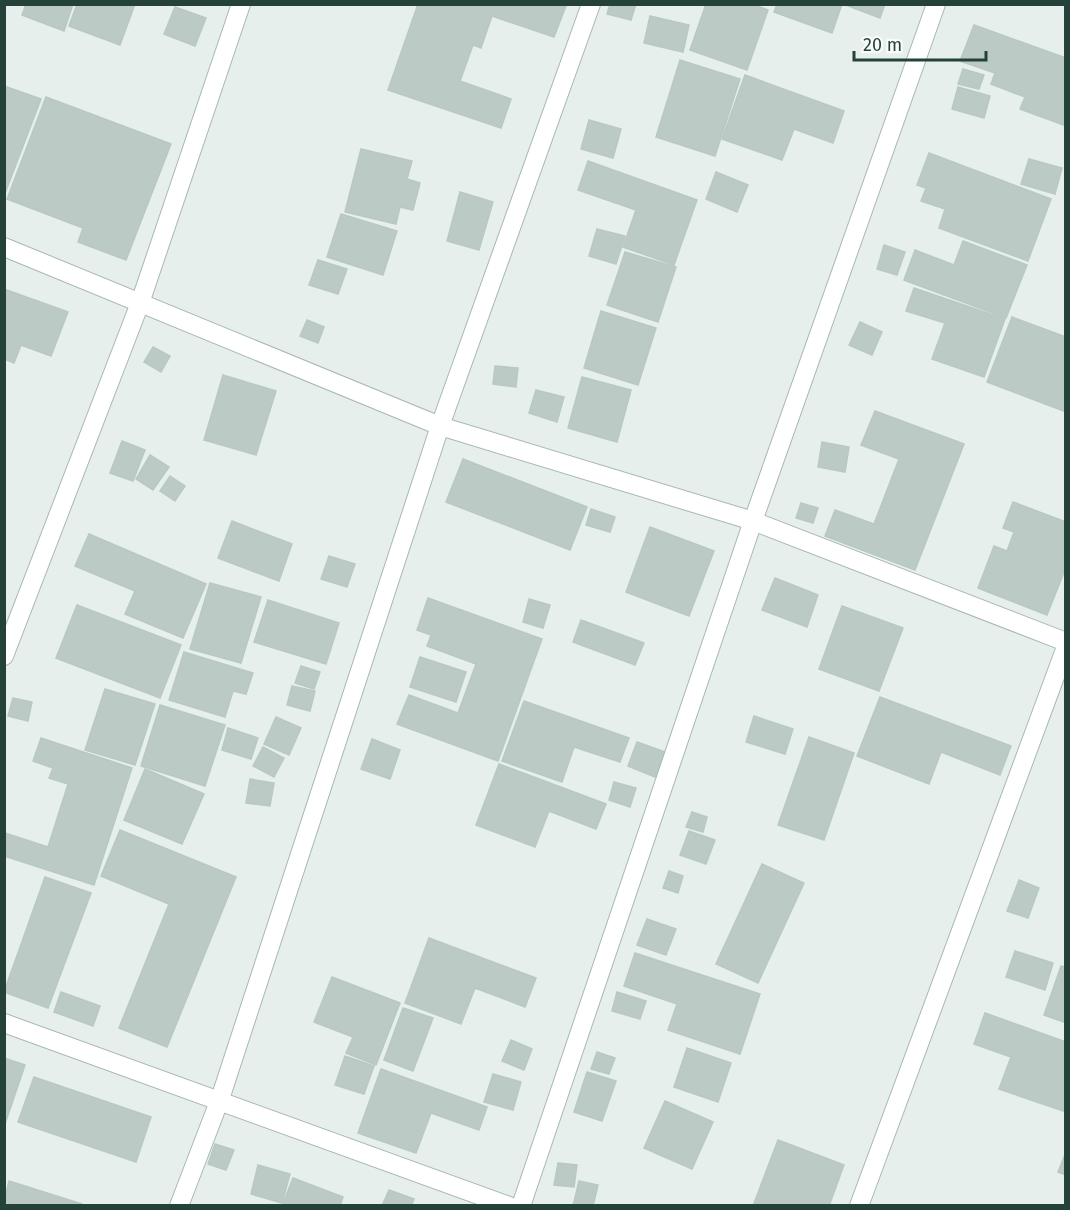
<svg xmlns="http://www.w3.org/2000/svg" width="1070" height="1210" viewBox="0 0 1070 1210" font-family="'Fira Sans',sans-serif">
<style>
.building{fill:#bbcac4;stroke:#b8c9c2;stroke-width:1.5}
.lines{fill:none;stroke-linecap:round;stroke-linejoin:round}
.street-casing{stroke:#a8b8b2;stroke-width:20}
.street{stroke:#fff;stroke-width:18}
</style>
<rect width="100%" height="100%" fill="#e6efeb"/>
<g class="building">
<polygon points="26,4 73,4 64,31 22,15"/>
<polygon points="77,4 135,4 120,45 69,26"/>
<polygon points="418,4 566,6 554,37 492,16 481,48 473,45 460,81 511,99 501,128 388,90"/>
<polygon points="610,4 636,4 631,20 607,14"/>
<polygon points="706,4 752,4 768,10 747,70 690,50"/>
<polygon points="777,4 842,4 832,33 774,12"/>
<polygon points="843,4 885,4 880,18"/>
<polygon points="175,7 206,18 195,46 164,34"/>
<polygon points="650,16 689,25 683,52 644,43"/>
<polygon points="974,25 1066,58 1066,126 1020,109 1025,97 991,84 995,73 960,61"/>
<polygon points="680,60 740,79 715,156 656,137"/>
<polygon points="963,69 984,75 979,89 958,84"/>
<polygon points="745,75 844,111 833,143 794,129 782,160 722,139"/>
<polygon points="4,86 41,99 4,196"/>
<polygon points="958,87 990,96 984,118 952,109"/>
<polygon points="46,97 171,144 126,260 78,242 83,228 7,199"/>
<polygon points="589,120 621,129 613,158 581,149"/>
<polygon points="361,149 412,161 407,179 420,183 413,210 400,207 396,224 345,212"/>
<polygon points="929,153 1051,199 1028,261 939,228 945,209 921,201 926,188 917,185"/>
<polygon points="1029,159 1062,168 1055,194 1021,184"/>
<polygon points="588,161 697,200 674,265 623,247 636,210 578,190"/>
<polygon points="716,172 748,185 737,212 706,199"/>
<polygon points="460,192 493,202 479,250 447,241"/>
<polygon points="341,214 397,231 383,275 327,257"/>
<polygon points="597,229 625,236 616,264 589,256"/>
<polygon points="963,241 1027,265 1006,318 904,280 915,250 954,265"/>
<polygon points="884,245 905,252 897,275 877,269"/>
<polygon points="625,252 676,267 658,322 607,305"/>
<polygon points="318,260 347,269 338,294 309,285"/>
<polygon points="914,288 1005,319 984,377 932,359 945,323 906,311"/>
<polygon points="4,289 68,312 51,356 21,345 14,363 4,359"/>
<polygon points="601,311 656,328 638,385 584,368"/>
<polygon points="1012,317 1066,337 1066,412 987,382"/>
<polygon points="307,320 324,327 318,343 300,336"/>
<polygon points="860,322 882,332 872,355 849,345"/>
<polygon points="153,347 170,356 161,372 144,362"/>
<polygon points="495,366 518,368 516,387 493,384"/>
<polygon points="223,375 276,391 256,455 204,440"/>
<polygon points="582,377 631,390 617,442 568,428"/>
<polygon points="536,390 564,397 557,422 529,413"/>
<polygon points="875,411 964,444 915,570 825,536 835,510 874,524 899,459 861,445"/>
<polygon points="122,441 145,450 133,481 110,473"/>
<polygon points="822,442 849,447 845,472 818,467"/>
<polygon points="150,455 169,467 153,490 136,479"/>
<polygon points="463,459 587,507 570,550 446,502"/>
<polygon points="170,476 185,486 175,501 160,491"/>
<polygon points="1013,502 1066,522 1066,567 1047,615 978,588 994,546 1007,551 1014,532 1003,528"/>
<polygon points="801,503 818,508 813,523 796,518"/>
<polygon points="591,509 615,517 610,532 586,525"/>
<polygon points="232,521 292,544 279,581 218,558"/>
<polygon points="650,527 714,551 689,616 626,592"/>
<polygon points="89,534 206,584 183,638 125,614 135,591 75,566"/>
<polygon points="329,556 355,564 347,587 321,579"/>
<polygon points="775,578 818,595 807,627 762,610"/>
<polygon points="210,583 261,597 241,663 190,649"/>
<polygon points="428,598 542,639 498,761 397,724 409,695 458,713 476,664 427,646 431,635 417,630"/>
<polygon points="529,599 550,605 543,628 523,622"/>
<polygon points="268,600 339,623 326,664 254,642"/>
<polygon points="77,605 181,645 160,698 56,658"/>
<polygon points="842,606 903,628 879,691 819,669"/>
<polygon points="581,620 644,643 635,665 573,642"/>
<polygon points="184,652 253,673 246,694 233,691 225,717 169,700"/>
<polygon points="420,657 466,672 456,702 410,687"/>
<polygon points="301,666 320,672 314,689 295,683"/>
<polygon points="292,686 315,691 310,711 287,705"/>
<polygon points="105,689 155,704 135,765 85,750"/>
<polygon points="880,697 1011,746 1000,775 941,752 929,784 857,756"/>
<polygon points="13,698 32,702 28,721 8,716"/>
<polygon points="524,701 629,738 620,762 574,747 562,782 502,761"/>
<polygon points="160,705 225,725 205,786 141,766"/>
<polygon points="754,716 793,729 785,754 746,742"/>
<polygon points="276,717 301,728 289,755 264,744"/>
<polygon points="228,728 258,738 251,759 222,750"/>
<polygon points="809,737 854,753 824,840 778,825"/>
<polygon points="41,738 132,768 94,885 4,856 5,833 48,847 68,784 49,778 53,768 33,761"/>
<polygon points="372,739 400,750 390,779 361,769"/>
<polygon points="637,742 665,752 655,777 628,766"/>
<polygon points="263,747 284,758 274,777 253,766"/>
<polygon points="499,764 606,804 596,829 549,811 535,847 476,825"/>
<polygon points="145,769 204,794 182,844 124,820"/>
<polygon points="250,779 274,783 270,806 246,803"/>
<polygon points="614,782 636,788 630,807 609,800"/>
<polygon points="692,812 707,817 703,832 686,827"/>
<polygon points="120,830 236,877 167,1047 119,1028 169,904 101,876"/>
<polygon points="689,831 715,840 706,864 680,855"/>
<polygon points="762,864 804,883 758,983 716,964"/>
<polygon points="669,871 683,876 678,893 663,888"/>
<polygon points="45,877 91,893 48,1008 4,992"/>
<polygon points="1019,880 1039,888 1028,918 1007,911"/>
<polygon points="647,919 676,929 666,955 637,945"/>
<polygon points="429,938 536,978 525,1007 475,988 461,1024 405,1003"/>
<polygon points="1015,951 1053,963 1045,990 1006,977"/>
<polygon points="635,953 760,994 740,1054 668,1030 677,1004 624,986"/>
<polygon points="1061,966 1066,967 1066,1023 1044,1015"/>
<polygon points="332,977 400,1003 376,1065 346,1053 353,1037 314,1022"/>
<polygon points="61,992 100,1006 93,1026 54,1012"/>
<polygon points="617,992 646,1001 640,1019 612,1011"/>
<polygon points="403,1008 433,1018 413,1071 384,1060"/>
<polygon points="985,1013 1066,1042 1066,1112 999,1089 1011,1057 974,1044"/>
<polygon points="511,1040 532,1049 524,1070 502,1061"/>
<polygon points="687,1048 731,1063 718,1102 674,1087"/>
<polygon points="597,1052 615,1058 609,1074 591,1069"/>
<polygon points="345,1056 374,1066 364,1094 335,1085"/>
<polygon points="4,1058 25,1065 4,1127"/>
<polygon points="381,1069 487,1107 479,1130 431,1113 416,1153 358,1133"/>
<polygon points="587,1072 616,1081 602,1121 574,1112"/>
<polygon points="493,1074 521,1082 513,1110 484,1102"/>
<polygon points="34,1077 151,1117 136,1162 18,1122"/>
<polygon points="665,1101 713,1122 692,1169 644,1148"/>
<polygon points="778,1140 844,1165 829,1206 753,1206"/>
<polygon points="215,1144 234,1150 226,1170 208,1164"/>
<polygon points="1066,1152 1066,1175 1058,1172"/>
<polygon points="558,1163 577,1165 574,1187 554,1185"/>
<polygon points="258,1165 290,1174 282,1203 251,1194"/>
<polygon points="293,1178 343,1197 340,1206 282,1206"/>
<polygon points="9,1181 82,1204 17,1206 4,1202"/>
<polygon points="579,1181 598,1185 593,1206 573,1206"/>
<polygon points="389,1190 414,1199 411,1206 382,1206"/>
</g>
<g class="lines">
<defs>
<g id="street">
<polyline points="4,247 440,426 753,521 1066,642"/>
<polyline points="4,656 140,303 241,4"/>
<polyline points="4,1023 509,1206"/>
<polyline points="179,1206 220,1099 440,426 591,4"/>
<polyline points="521,1206 753,521 936,4"/>
<polyline points="859,1206 1066,647"/>
</g>
</defs>
<use href="#street" class="street-casing"/>
<use href="#street" class="street"/>
</g>
<rect width="1070" height="1210" fill="none" stroke="#24423a" stroke-width="12"/>
<path d="M854 51v9h132v-9" fill="none" stroke="#24423a" stroke-width="3"/>
<text x="863" y="51" font-size="18" fill="#24423a" stroke="#f7fbf9" stroke-width="4.5" paint-order="stroke">20 m</text>
</svg>
